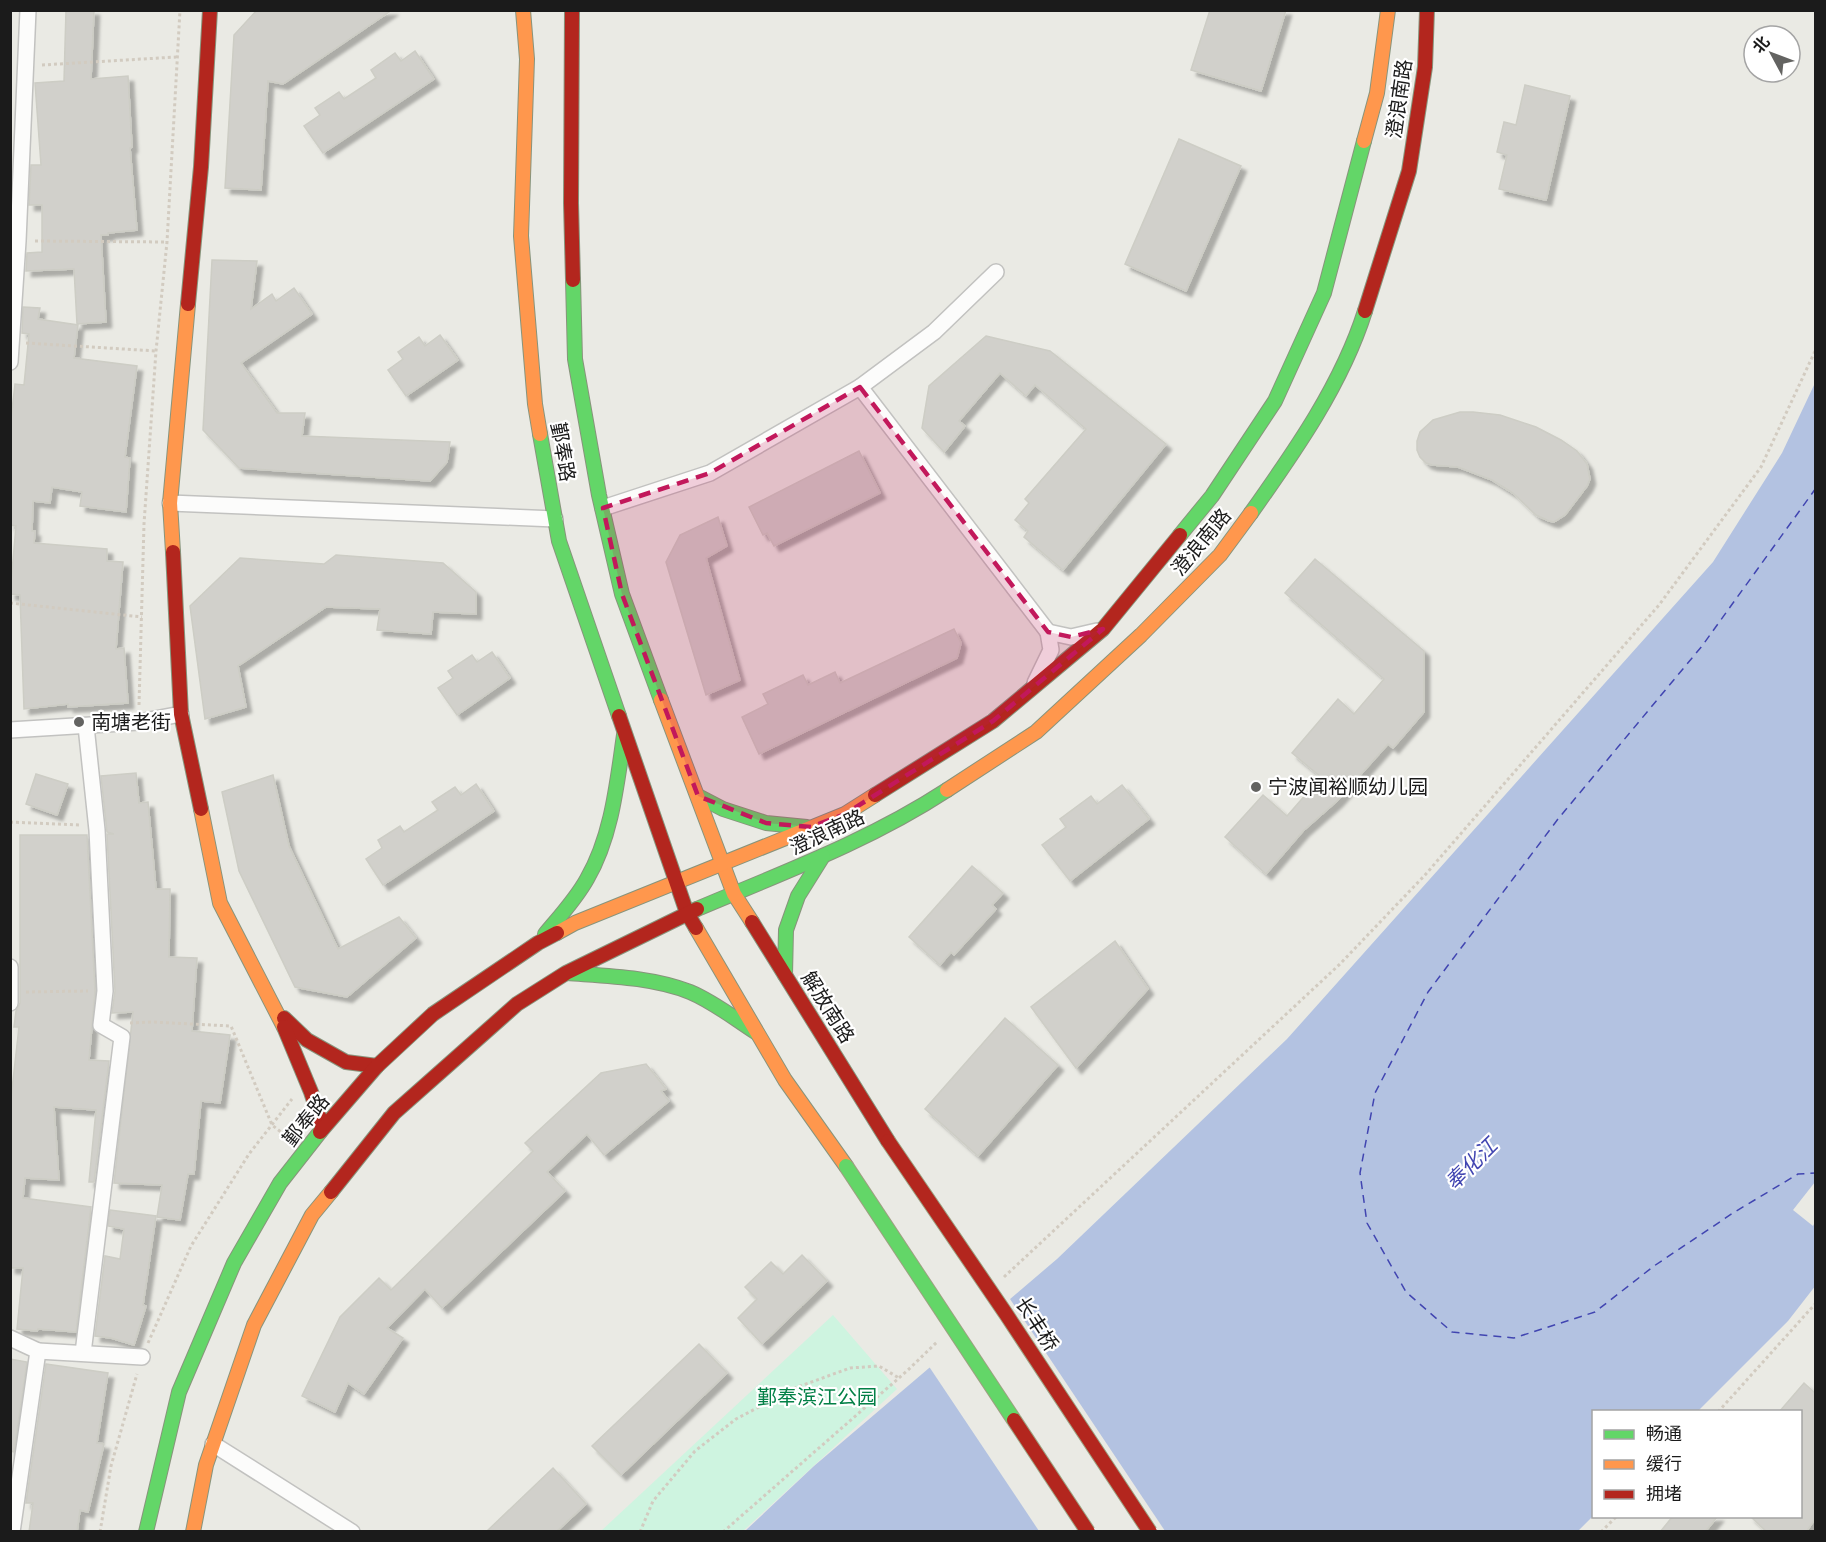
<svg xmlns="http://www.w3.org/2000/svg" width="1826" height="1542" viewBox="0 0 1826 1542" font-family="Cabin,'Noto Sans SC',sans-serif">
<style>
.park{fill:#cef4e0}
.water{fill:#b3c2e1}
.pier{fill:#eaeae4}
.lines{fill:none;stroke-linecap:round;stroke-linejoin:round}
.ferry{stroke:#4145b1;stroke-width:1.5;stroke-dasharray:8 6;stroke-linecap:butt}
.building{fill:#d1d0cb;stroke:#cdcdc5;stroke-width:1.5;filter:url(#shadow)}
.street-casing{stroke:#c2c2c0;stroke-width:18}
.fast-casing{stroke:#88947c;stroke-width:16}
.slow-casing{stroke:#88947c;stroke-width:16}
.jam-casing{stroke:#88947c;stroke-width:16}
.path{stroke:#d2cbc0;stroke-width:3;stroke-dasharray:3 3;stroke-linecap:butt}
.street{stroke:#fcfcfb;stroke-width:15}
.fast{stroke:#63d668;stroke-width:14}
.slow{stroke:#ff974d;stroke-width:14}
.jam{stroke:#b3261e;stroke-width:14}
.fast-bridge-casing{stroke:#9ca080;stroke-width:16;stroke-linecap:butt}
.jam-bridge-casing{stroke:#9ca080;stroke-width:16;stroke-linecap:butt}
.fast-bridge{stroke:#63d668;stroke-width:14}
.jam-bridge{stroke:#b3261e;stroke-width:14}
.marked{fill:#c2185b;fill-opacity:0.2;stroke:#c2185b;stroke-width:4.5;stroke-dasharray:12 8;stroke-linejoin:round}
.poi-dot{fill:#636361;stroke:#fff;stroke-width:2}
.labels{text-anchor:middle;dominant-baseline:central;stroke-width:4.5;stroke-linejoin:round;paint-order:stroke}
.street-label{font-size:20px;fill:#1b1b1b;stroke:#fff}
.poi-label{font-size:20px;fill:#1b1b1b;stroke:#fff;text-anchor:start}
.park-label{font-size:20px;fill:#038047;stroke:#fff}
.water-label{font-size:21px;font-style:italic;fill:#4145b1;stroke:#fff}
</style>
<defs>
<filter id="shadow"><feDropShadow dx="5.5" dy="5.5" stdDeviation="1.5" flood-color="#0004"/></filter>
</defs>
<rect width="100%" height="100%" fill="#eaeae4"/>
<polygon class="park" points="833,1315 897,1389 743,1531 601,1531"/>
<polygon class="water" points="1815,383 1816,1285 1788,1321 1698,1411 1594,1412 1593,1516 1578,1531 744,1532 814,1466 1057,1259 1287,1039 1713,562 1782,453"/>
<g class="pier">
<polygon points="1815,1182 1815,1222 1813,1226 1793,1210"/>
<polygon points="1008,1296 1165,1531 1039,1531 928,1365"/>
</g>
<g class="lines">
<polyline class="ferry" points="1816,488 1702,646 1558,819 1428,992 1375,1093 1360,1173 1367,1223 1406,1292 1452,1332 1514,1338 1595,1312 1654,1266 1733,1213 1798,1174 1816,1173"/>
</g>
<g class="building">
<polygon points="66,10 94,10 91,79 128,76 132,147 130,148 137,230 108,233 108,235 101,235 106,322 77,324 74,269 26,271 27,253 42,252 42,205 29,205 31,165 41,165 35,83 64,81"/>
<polygon points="257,10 392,10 283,84 268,81 261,190 225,188 234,35"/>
<polygon points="1210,10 1286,10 1261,91 1191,70"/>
<polygon points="415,51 434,79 323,153 304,126 320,115 315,108 339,92 344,99 376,78 371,70 395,53 401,61"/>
<polygon points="1525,85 1570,96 1546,200 1499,189 1507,155 1497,152 1504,122 1516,125"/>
<polygon points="1179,139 1241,166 1186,291 1125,264"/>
<polygon points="212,260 257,261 251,309 272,294 276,301 294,288 312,314 241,363 277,413 305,413 302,436 450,442 447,462 430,481 239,468 203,430"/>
<polygon points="23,307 40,308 38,319 78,325 74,358 137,366 125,457 130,458 126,512 80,506 82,492 52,487 50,503 33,501 32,531 35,531 34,543 107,549 107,561 123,562 116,649 124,648 128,703 68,707 68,704 24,709 20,595 10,594 16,526 10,525 10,427 15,384 24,385 29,334 22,333"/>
<polygon points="440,335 458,360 406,396 388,370 403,359 398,352 419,337 425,346"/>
<polygon points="986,336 1050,351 1166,444 1063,570 1024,537 1028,531 1015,520 1029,503 1025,499 1086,429 1035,385 1026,396 1000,373 959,421 965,426 944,452 922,428 929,386"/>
<polygon points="1460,412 1473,412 1500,415 1536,427 1561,440 1577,451 1587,464 1590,479 1587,486 1565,515 1554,522 1549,521 1536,515 1513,493 1492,480 1458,467 1432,465 1426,463 1420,457 1417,450 1417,441 1420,432 1433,420"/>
<polygon points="859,451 880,493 774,546 767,533 763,535 749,507"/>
<polygon points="718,517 727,546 706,558 740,680 706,695 666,562 680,535"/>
<polygon points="336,555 443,563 476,592 476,614 433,612 431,634 377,630 380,609 326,607 238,666 246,707 205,719 190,606 240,558 324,564"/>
<polygon points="1315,559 1424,651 1424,712 1393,748 1388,744 1337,801 1303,831 1266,874 1225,837 1263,795 1287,816 1321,777 1292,753 1338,699 1354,714 1384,679 1285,593"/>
<polygon points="954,629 961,643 957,658 759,754 742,717 768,704 763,694 803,675 808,685 835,672 840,683"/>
<polygon points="492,652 510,678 457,715 438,688 453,678 448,671 472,655 477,662"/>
<polygon points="136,773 139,803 148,802 156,889 170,889 169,957 197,958 192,1031 230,1035 220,1103 201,1101 194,1174 188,1174 180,1220 157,1217 162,1185 114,1183 133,1012 112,1013 115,991 107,834 114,834 107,832 101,776"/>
<polygon points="36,774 68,784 57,815 26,804"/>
<polygon points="273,775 289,846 338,949 399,917 416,938 347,997 295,987 239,871 222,792"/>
<polygon points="476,784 494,811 383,885 366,859 382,848 378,840 400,826 404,832 438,810 432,802 455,787 461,795"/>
<polygon points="1122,785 1149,819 1070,881 1042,845 1066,827 1060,819 1091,796 1097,804"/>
<polygon points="20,835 87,835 95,991 89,1060 109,1061 94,1182 89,1182 96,1110 54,1107 59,1180 25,1178 23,1198 91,1207 76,1332 38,1329 37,1331 17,1329 23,1268 10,1268 10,1107 19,1027 14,1027 16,1011 20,1003"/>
<polygon points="972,866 1003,893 992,905 996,909 954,955 951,952 940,965 909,937"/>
<polygon points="1115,941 1148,989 1076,1068 1031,1007"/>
<polygon points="1005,1018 1058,1065 978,1156 925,1109"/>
<polygon points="646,1064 666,1089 661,1091 669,1101 604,1155 587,1134 547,1172 565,1191 442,1308 425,1289 387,1328 403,1338 364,1394 348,1383 335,1412 302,1396 340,1317 379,1278 391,1290 533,1151 525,1143 601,1073"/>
<polygon points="110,1210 156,1216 143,1305 146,1306 134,1345 111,1338 95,1336 105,1256 120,1259 124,1229 108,1226"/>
<polygon points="802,1255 827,1281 762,1344 738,1318 757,1299 745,1287 771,1262 783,1274"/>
<polygon points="699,1344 727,1373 621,1475 592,1446"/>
<polygon points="10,1359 27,1362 14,1452 10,1451"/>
<polygon points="46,1364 108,1373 97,1443 104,1444 88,1512 80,1510 77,1532 29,1532 33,1503 26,1503"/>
<polygon points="1804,1383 1815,1393 1815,1519 1806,1532 1767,1532 1750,1516 1800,1516 1800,1412 1779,1412"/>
<polygon points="553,1468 586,1504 556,1532 486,1532"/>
<polygon points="1673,1516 1718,1516 1705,1532 1660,1532"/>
</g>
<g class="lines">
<defs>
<g id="street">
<polyline points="10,362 18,241 28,10"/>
<polyline points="860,387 934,332 996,272"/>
<polyline points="170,503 555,519"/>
<polyline points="603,508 710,473 860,387 1048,632"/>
<polyline points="1035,683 1051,650 1048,632 1071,637 1097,631"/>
<polyline points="10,730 139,722 181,714"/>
<polyline points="10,967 10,1003"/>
<polyline points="10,1338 38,1351 12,1532"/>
<polyline points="38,1351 142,1357"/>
<polyline points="83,1353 122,1037 101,1025 105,991 97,830 86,726"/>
<polyline points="213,1444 352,1532"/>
</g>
<g id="fast">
<polyline points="573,280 575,359 599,495 622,594 661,700"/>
<polyline points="540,434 559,541 619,716"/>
<path d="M1251,513C1295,451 1342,384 1365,311"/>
<polyline points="1180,535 1212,496 1275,401 1324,293 1364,141"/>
<polyline points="698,796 723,809 766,823 807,827"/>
<path d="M697,909C782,873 869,841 947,790"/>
<path d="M545,934C560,916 576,899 587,879C612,836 617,783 624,735"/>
<path d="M567,973C607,976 652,977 690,992C714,1002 735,1019 757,1033"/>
<polyline points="785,975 786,930 798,896 823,856"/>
<polyline points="146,1532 179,1392 234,1263 280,1183 320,1132"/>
</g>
<g id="slow">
<polyline points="523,10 527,59 521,236 535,404 540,434"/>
<polyline points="1364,141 1377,93 1388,10"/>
<polyline points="173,552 170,503 188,304"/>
<polyline points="661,700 734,894 752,922"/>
<polyline points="947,790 1036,732 1141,635 1220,555 1251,513"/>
<polyline points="201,809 220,903 284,1027"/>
<polyline points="696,928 785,1080 846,1166"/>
<polyline points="557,933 575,923 845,814 875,795"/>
<polyline points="193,1532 206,1465 254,1325 312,1215 331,1192"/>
</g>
<g id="jam">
<polyline points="572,10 571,203 573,280"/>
<polyline points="188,304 201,167 210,10"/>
<polyline points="1365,311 1409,171 1425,67 1427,10"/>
<polyline points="173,552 181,714 201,809"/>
<polyline points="619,716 687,913 696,928"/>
<polyline points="875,795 993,721 1103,629 1180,535"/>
<polyline points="752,922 888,1141"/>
<polyline points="284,1018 307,1040 346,1062 377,1066"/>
<polyline points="284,1027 311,1092 323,1128"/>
<polyline points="320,1132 377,1066 433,1014 538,943 557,933"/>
<polyline points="331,1192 394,1113 517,1004 566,973 697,909"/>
</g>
</defs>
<use href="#street" class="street-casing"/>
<use href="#fast" class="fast-casing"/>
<use href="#slow" class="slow-casing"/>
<use href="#jam" class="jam-casing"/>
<g class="path">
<polyline points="42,65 176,57"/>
<polyline points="35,241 166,242"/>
<polyline points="26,343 156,351"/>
<polyline points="10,603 142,617"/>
<polyline points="139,705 144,524 156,351 167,242 180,10"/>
<polyline points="10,822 81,825"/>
<polyline points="26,992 88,991"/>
<polyline points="130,1023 152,1022 231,1026 272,1125 291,1140"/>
<polyline points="1004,1277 1340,964 1425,875 1659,605 1761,467 1816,349"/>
<polyline points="148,1343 191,1246 249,1154 292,1099"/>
<polyline points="1718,1412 1816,1303"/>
<polyline points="100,1532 111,1466 137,1374"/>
<polyline points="640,1532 653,1501 695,1451 736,1419 795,1388 850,1368 879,1366 899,1378"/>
<polyline points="723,1532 908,1370 937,1342"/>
<polyline points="1601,1532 1617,1516"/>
</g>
<use href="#street" class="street"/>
<use href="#fast" class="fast"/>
<use href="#slow" class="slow"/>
<use href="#jam" class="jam"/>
<defs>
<polyline id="fast-bridge" points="846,1166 1014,1420"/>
<g id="jam-bridge">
<polyline points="888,1141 1006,1314 1150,1532"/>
<polyline points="1014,1420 1088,1532"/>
</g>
</defs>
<use href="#fast-bridge" class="fast-bridge-casing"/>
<use href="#jam-bridge" class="jam-bridge-casing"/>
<use href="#fast-bridge" class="fast-bridge"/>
<use href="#jam-bridge" class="jam-bridge"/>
</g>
<path class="marked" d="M860,387L1048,632L1071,637L1103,629L993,721L845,814L811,827L766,823L698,796L622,594L603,508L710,473Z"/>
<g class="poi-dot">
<circle cx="79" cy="722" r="6"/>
<circle cx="1256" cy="787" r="6"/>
</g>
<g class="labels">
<g class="street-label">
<text transform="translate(1399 99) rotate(-82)">澄浪南路</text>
<text transform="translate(563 452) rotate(80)">鄞奉路</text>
<text transform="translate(1201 542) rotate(-50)">澄浪南路</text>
<text transform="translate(827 832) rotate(-25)">澄浪南路</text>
<text transform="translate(828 1007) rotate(58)">解放南路</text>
<text transform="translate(306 1120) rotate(-51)">鄞奉路</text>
<text transform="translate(1037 1324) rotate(57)">长丰桥</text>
</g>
<g class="poi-label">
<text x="91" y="722">南塘老街</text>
<text x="1268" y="787">宁波闻裕顺幼儿园</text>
</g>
<g class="park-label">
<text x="817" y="1397">鄞奉滨江公园</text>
</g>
<g class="water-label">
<text transform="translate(1471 1164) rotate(-45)">奉化江</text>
</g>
</g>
<rect width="1826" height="1542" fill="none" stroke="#1b1b1b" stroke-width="24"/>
<rect x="1592" y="1410" width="210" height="108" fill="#ffffff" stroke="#a4a4a4" stroke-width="1.5"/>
<rect x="1604" y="1430" width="30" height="9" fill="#63d668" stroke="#a4a4a4" stroke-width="1.5"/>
<text x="1646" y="1440" font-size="18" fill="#1b1b1b">畅通</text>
<rect x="1604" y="1460" width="30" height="9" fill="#ff974d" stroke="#a4a4a4" stroke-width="1.5"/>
<text x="1646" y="1470" font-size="18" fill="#1b1b1b">缓行</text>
<rect x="1604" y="1490" width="30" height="9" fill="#b3261e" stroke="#a4a4a4" stroke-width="1.5"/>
<text x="1646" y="1500" font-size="18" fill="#1b1b1b">拥堵</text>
<g transform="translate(1772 54) rotate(311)"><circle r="28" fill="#ffffff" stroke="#a4a4a4" stroke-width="1.5"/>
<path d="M0-4.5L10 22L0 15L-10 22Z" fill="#636361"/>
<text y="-9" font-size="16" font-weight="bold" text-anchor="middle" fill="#1b1b1b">北</text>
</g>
</svg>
